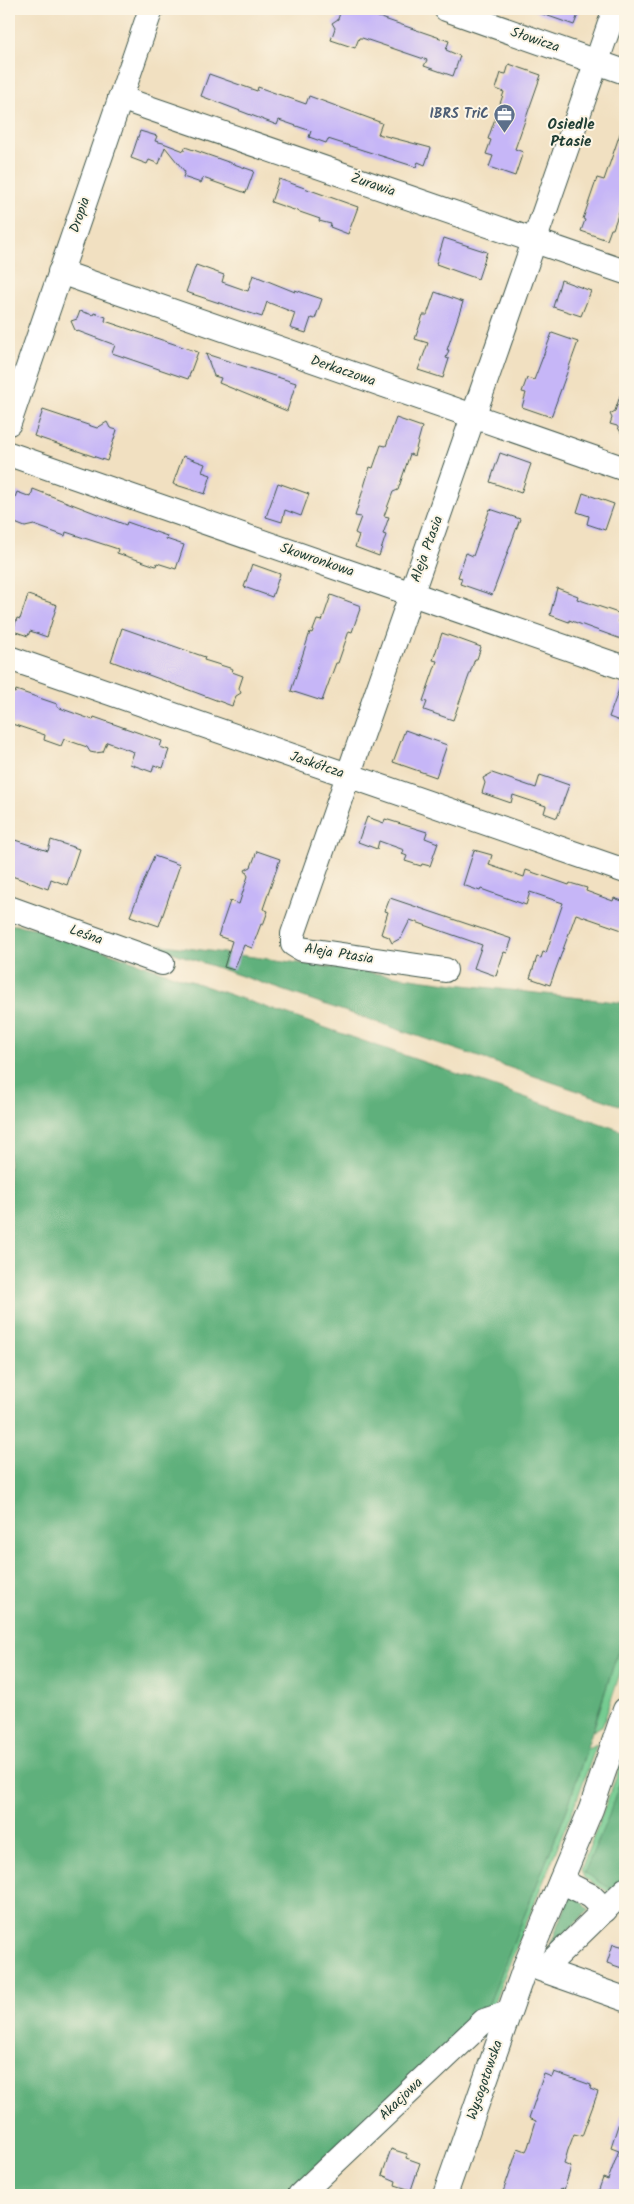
<svg xmlns="http://www.w3.org/2000/svg" width="634" height="2204" viewBox="0 0 634 2204" font-family="Kalam,sans-serif">
<style>
.green{fill:#74cc91;stroke:#4a8462}
.forest{fill:#5fb07b;stroke:#3f7658}
.building{fill:#c6b6f7}
.lines{fill:none;stroke-linecap:round;stroke-linejoin:round}
.minor-casing{stroke:#3e5549;stroke-width:26}
.minor{stroke:#fff;stroke-width:24}
.labels{text-anchor:middle;dominant-baseline:central;stroke-width:4;stroke-linejoin:round;paint-order:stroke}
.street-label{font-size:14px;fill:#1f3d34;stroke:#fcf5e5}
.service-label{font-size:14px;font-weight:bold;fill:#4e5e75;stroke:#fcf5e5;text-anchor:end}
.neighbourhood-label{font-size:15px;font-weight:bold;fill:#1f3d34;stroke:#fcf5e5}
</style>
<rect width="100%" height="100%" fill="#fcf5e5"/>
<filter id="ink" filterUnits="userSpaceOnUse"><feTurbulence type="fractalNoise" baseFrequency=".02" numOctaves="2"/><feDisplacementMap in="SourceGraphic" scale="10" xChannelSelector="R" yChannelSelector="G"/><feConvolveMatrix kernelMatrix="1 2 1 2 8 2 1 2 1" color-interpolation-filters="sRGB"/></filter>
<filter id="wash" filterUnits="userSpaceOnUse"><feTurbulence type="fractalNoise" baseFrequency=".0096" numOctaves="4" result="noise"/><feDisplacementMap in="SourceGraphic" scale="20" xChannelSelector="R" yChannelSelector="G"/><feGaussianBlur stdDeviation="1.12" result="paint"/><feColorMatrix in="noise" values="0 0 0 0 0 0 0 0 0 0 0 0 0 0 0 0 0 1.4 0 .05"/><feComposite in="paint" operator="in"/></filter>
<g filter="url(#wash)">
<rect width="100%" height="100%" fill="#f1e0c1"/>
<g class="green">
<polygon points="625,1629 625,1658 603,1725 593,1731"/>
<polygon points="597,1744 576,1802 493,2004 486,2011 567,1809 587,1748"/>
<path d="M625,1754C625,1788 598,1841 585,1873L615,1891L609,1892L584,1878L581,1869Z"/>
</g>
<g class="forest">
<polygon points="9,924 41,929 625,1132 625,1629 567,1809 486,2011 284,2195 9,2195"/>
<polygon points="142,942 455,984 625,1003 625,1107"/>
<polygon points="625,1766 625,1879 613,1890 584,1873 609,1815"/>
<polygon points="575,1895 590,1910 549,1948 570,1896"/>
</g>
<g id="blocks">
<g class="building">
<polygon points="355,9 449,41 446,50 460,56 453,76 424,66 427,60 362,38 359,38 355,48 331,40 335,28 332,23 338,19 341,10 354,13"/>
<polygon points="534,9 580,9 574,25 534,11"/>
<polygon points="509,64 541,75 515,149 523,152 515,176 489,167 493,156 486,154 491,140 488,139 504,92 496,89 501,73 506,74"/>
<polygon points="209,74 257,91 258,87 306,104 309,96 382,123 378,134 431,148 425,165 418,162 416,167 328,139 326,143 309,137 311,131 279,120 277,125 201,96"/>
<polygon points="623,125 625,125 625,195 613,229 611,229 607,240 581,231 585,220 583,219 597,178 604,180"/>
<polygon points="140,131 157,136 155,141 163,143 184,151 185,147 254,171 246,193 203,178 201,183 183,177 185,172 165,147 159,164 149,160 147,164 131,158"/>
<polygon points="279,179 358,207 348,234 330,227 331,224 319,221 320,219 271,202"/>
<polygon points="444,238 487,252 478,279 436,264"/>
<polygon points="196,265 224,275 222,282 248,291 253,275 295,292 295,290 322,299 315,319 311,318 306,333 290,328 295,313 267,302 262,317 186,292"/>
<polygon points="561,280 591,291 581,316 553,307"/>
<polygon points="435,292 463,302 447,350 449,350 446,358 449,359 443,378 418,370 428,343 415,339 423,315 427,315"/>
<polygon points="80,311 93,315 94,313 106,317 105,321 198,352 188,379 112,353 115,345 75,330 71,321 77,319"/>
<polygon points="552,333 578,342 551,417 522,407 526,393 522,392 527,378 534,380"/>
<polygon points="206,354 296,383 287,411 219,383 221,378 214,376"/>
<polygon points="623,387 625,387 625,439 617,426 610,424 612,418 610,414 615,411"/>
<polygon points="43,410 97,428 107,422 110,428 117,430 107,461 34,436"/>
<polygon points="396,418 422,427 414,456 410,454 398,490 393,492 384,516 389,517 383,534 386,535 379,556 355,547 359,535 355,533 361,517 355,516 370,467 373,468 381,445 386,446"/>
<polygon points="500,453 531,464 521,493 490,482"/>
<polygon points="183,456 205,464 202,472 211,475 205,494 173,484"/>
<polygon points="278,483 309,494 301,516 285,510 282,522 266,517"/>
<polygon points="33,489 126,525 127,522 167,536 166,539 184,545 176,569 157,563 156,566 117,553 118,549 81,537 66,532 65,536 34,525 25,527 15,523 14,520 9,518 11,501 14,500 17,492 31,497"/>
<polygon points="583,493 614,504 605,530 587,524 589,516 577,512"/>
<polygon points="490,509 520,519 492,595 460,584 462,578 458,577 466,553 473,556"/>
<polygon points="252,564 280,574 272,597 244,587"/>
<polygon points="557,588 578,596 577,599 621,614 618,621 625,623 621,639 569,620 569,622 550,615"/>
<polygon points="28,595 57,605 47,637 30,631 28,636 13,631 17,618 20,619"/>
<polygon points="331,595 361,606 352,632 349,631 338,663 336,663 322,701 291,691 310,632 312,633 317,620 322,621"/>
<polygon points="122,628 205,657 204,660 233,669 232,672 243,676 239,688 241,693 236,696 232,706 111,661"/>
<polygon points="442,633 481,647 477,659 475,659 453,720 424,710 427,702 423,701 437,661 433,660"/>
<polygon points="622,681 625,681 625,723 609,717"/>
<polygon points="16,690 57,704 57,707 93,720 94,717 162,741 160,747 169,750 163,768 154,765 152,772 130,764 134,752 107,742 103,752 95,753 90,752 87,747 64,739 61,746 44,740 45,735 9,723 9,691 15,693"/>
<polygon points="405,730 447,745 436,777 393,762"/>
<polygon points="492,773 536,788 540,775 569,785 557,818 544,813 546,806 513,795 511,803 482,793 485,783 483,778"/>
<polygon points="367,817 384,823 385,819 427,832 425,838 438,843 430,866 422,864 421,866 405,861 407,856 402,854 404,850 379,841 377,849 358,842"/>
<polygon points="9,838 48,851 51,840 79,849 67,885 51,879 48,889 9,875"/>
<polygon points="474,850 492,855 489,865 524,877 526,870 569,885 570,883 587,888 586,891 613,901 614,898 625,902 625,921 622,930 576,914 550,985 530,978 537,957 541,958 543,952 546,953 563,903 530,892 526,905 481,889 480,891 463,885"/>
<polygon points="257,851 280,859 263,909 268,911 263,925 261,924 252,948 244,945 234,970 224,967 232,941 218,936 230,901 239,904 248,876 245,870 251,867"/>
<polygon points="154,856 180,865 159,926 130,916"/>
<polygon points="390,898 512,939 507,953 504,952 496,976 474,968 482,945 410,920 401,938 392,943 389,937 381,934 388,912 385,911"/>
<polygon points="613,1944 625,1947 625,1969 607,1963"/>
<polygon points="554,2072 591,2085 590,2089 598,2092 582,2136 574,2134 568,2150 564,2164 571,2167 564,2190 561,2189 558,2195 502,2195 518,2148 526,2151 528,2147 536,2121 529,2118 544,2074 552,2077"/>
<polygon points="623,2110 625,2111 625,2195 597,2195 603,2178 608,2180 619,2150 611,2147"/>
<polygon points="391,2149 407,2154 406,2158 420,2163 411,2190 395,2185 396,2181 382,2175"/>
</g>
</g>
</g>
<g filter="url(#ink)">
<use href="#blocks" fill-opacity="0" stroke="#3e5549" stroke-width="1"/>
<g class="lines">
<defs>
<g id="minor">
<polyline points="446,9 625,72"/>
<polyline points="120,98 625,272"/>
<polyline points="60,272 625,469"/>
<polyline points="9,423 151,9"/>
<polyline points="9,454 625,668"/>
<polyline points="9,658 625,871"/>
<polyline points="9,908 162,963"/>
<polyline points="445,970 301,949 293,944 293,934 615,9"/>
<polyline points="561,1881 591,1896 605,1910"/>
<polyline points="553,1960 625,1890"/>
<polyline points="526,1964 625,1999"/>
<polyline points="300,2195 484,2021 508,2013"/>
<polyline points="445,2195 526,1964 591,1809 625,1710"/>
</g>
</defs>
<use href="#minor" class="minor-casing"/>
<use href="#minor" class="minor"/>
</g>
</g>
<defs>
<symbol id="office-pin" viewBox="-11 -11 22 30"><path d="M0 17L-7.5 6A9.5 9.5 0 1 1 7.5 6Z" fill="#5c6f8a" stroke="#fcf5e5"/><path d="M-6-3h4V-5.5h4V-3h4V5H-6ZM-1-4.5V-3h2v-1.5ZM-6 0V1H6V0Z" fill="#fff"/></symbol>
</defs>
<g fill-rule="evenodd">
<use href="#office-pin" x="492" y="102" width="25" height="34"/>
</g>
<g class="labels">
<g class="street-label">
<text transform="translate(535 40) rotate(19)">Słowicza</text>
<text transform="translate(373 185) rotate(19)">Żurawia</text>
<text transform="translate(80 215) rotate(-71)">Dropia</text>
<text transform="translate(343 371) rotate(19)">Derkaczowa</text>
<text transform="translate(427 549) rotate(-70)">Aleja Ptasia</text>
<text transform="translate(317 560) rotate(19)">Skowronkowa</text>
<text transform="translate(317 765) rotate(19)">Jaskółcza</text>
<text transform="translate(86 935) rotate(20)">Leśna</text>
<text transform="translate(339 954) rotate(9)">Aleja Ptasia</text>
<text transform="translate(485 2080) rotate(-71)">Wysogotowska</text>
<text transform="translate(401 2099) rotate(-44)">Akacjowa</text>
</g>
<g class="service-label">
<text x="489" y="114">IBRS TriC</text>
</g>
<g class="neighbourhood-label">
<text x="571" y="125">Osiedle<tspan x="571" dy="17">Ptasie</tspan></text>
</g>
</g>
<rect width="634" height="2204" fill="none" stroke="#fcf5e5" stroke-width="30"/>
</svg>
